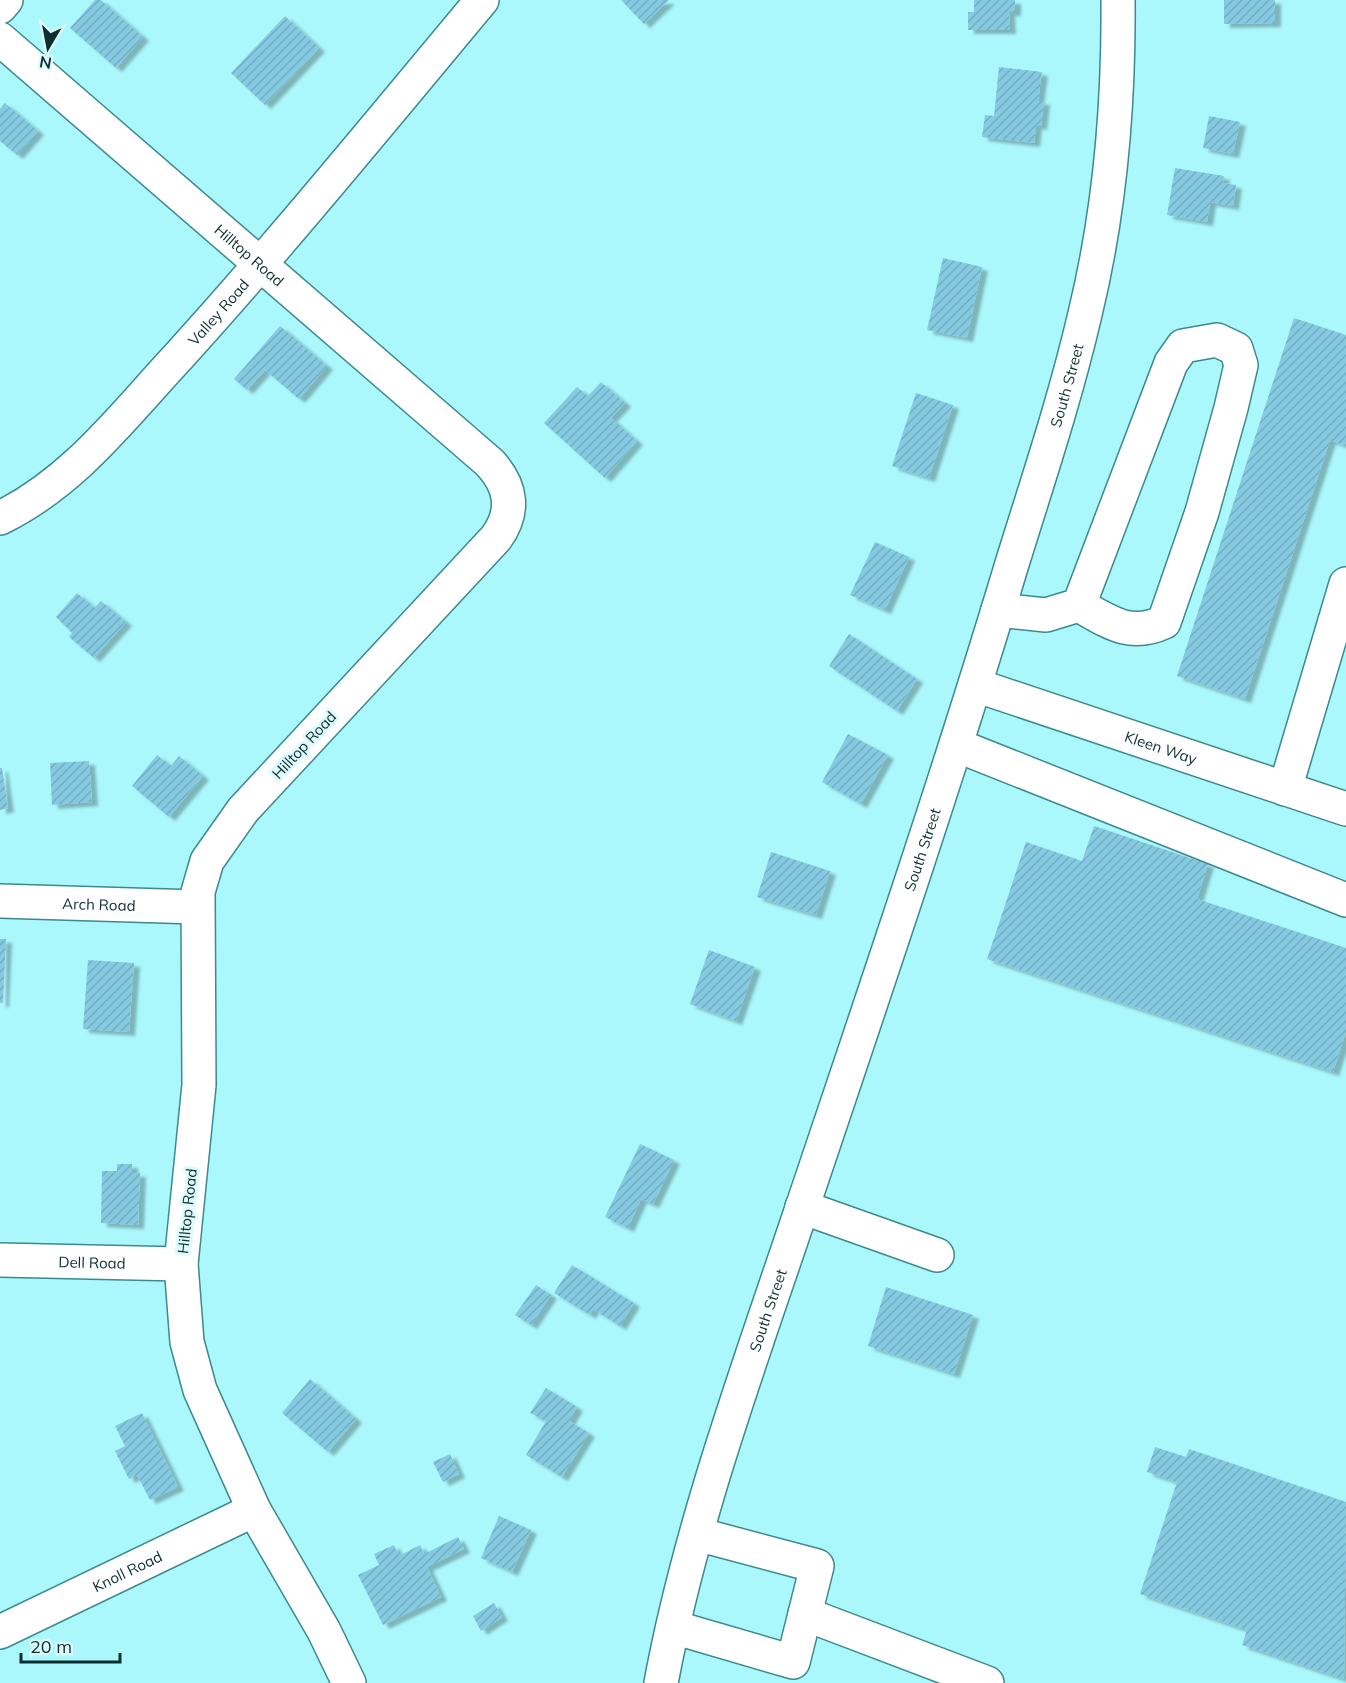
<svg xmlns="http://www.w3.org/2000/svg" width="1346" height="1683" viewBox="0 0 1346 1683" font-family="Mulish,sans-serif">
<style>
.building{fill:url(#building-hatch);filter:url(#shadow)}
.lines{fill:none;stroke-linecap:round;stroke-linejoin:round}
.minor-casing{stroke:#3c898e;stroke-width:36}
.major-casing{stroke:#3c898e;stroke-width:36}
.minor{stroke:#fff;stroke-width:33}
.major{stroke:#fff;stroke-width:33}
.labels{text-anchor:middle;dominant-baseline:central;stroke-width:6;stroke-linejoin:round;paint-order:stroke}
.street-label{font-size:15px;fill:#0e2f31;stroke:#defbfc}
</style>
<defs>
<pattern id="building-hatch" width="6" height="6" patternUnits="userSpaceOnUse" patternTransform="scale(1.5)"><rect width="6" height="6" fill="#86cae1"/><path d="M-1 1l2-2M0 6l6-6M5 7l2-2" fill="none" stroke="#72aec2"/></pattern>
<filter id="shadow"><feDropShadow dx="6" dy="4" stdDeviation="1.5" flood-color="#0004"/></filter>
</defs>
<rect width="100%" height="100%" fill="#aaf7fc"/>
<g class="building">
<polygon points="95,0 101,0 143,37 116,68 70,28"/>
<polygon points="621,0 669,0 644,24"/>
<polygon points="974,0 1015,0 1015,12 1009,12 1010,30 968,30 968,12 974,12"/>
<polygon points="1224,0 1275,0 1275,23 1224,24"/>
<polygon points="285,16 319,48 265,105 231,73"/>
<polygon points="999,67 1042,72 1038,101 1044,101 1041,126 1036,125 1034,143 982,137 985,115 994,116"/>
<polygon points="5,103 38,131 17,155 0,141 0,109"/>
<polygon points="1209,116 1240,122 1233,154 1203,148"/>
<polygon points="1175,168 1224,176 1223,183 1236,185 1233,206 1210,202 1207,222 1167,215"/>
<polygon points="943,258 982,267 967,338 927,330"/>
<polygon points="1294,318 1346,335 1346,446 1330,440 1245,699 1177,676"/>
<polygon points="280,326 327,366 299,399 265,370 247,390 234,379"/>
<polygon points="601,382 625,403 611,418 637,441 605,478 544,423 577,387 588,396"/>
<polygon points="916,393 953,405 929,478 892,466"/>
<polygon points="875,542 909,557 885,610 850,595"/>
<polygon points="77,593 95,608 101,601 126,622 94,658 69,637 72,633 56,617"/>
<polygon points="849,634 917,679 897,711 829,666"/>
<polygon points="848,734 888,755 861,804 822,782"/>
<polygon points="157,755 171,766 179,756 203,776 169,817 132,786"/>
<polygon points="89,761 92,802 52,805 50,763"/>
<polygon points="0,768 2,768 8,808 0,810"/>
<polygon points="1094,826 1208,864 1197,899 1346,948 1346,1032 1333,1072 987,959 1026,842 1082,861"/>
<polygon points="771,852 830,871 816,915 757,897"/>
<polygon points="0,939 6,939 3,1003 0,1003"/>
<polygon points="709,950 755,967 736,1021 690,1004"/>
<polygon points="88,960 134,963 129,1032 83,1029"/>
<polygon points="640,1144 674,1160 653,1204 641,1199 628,1228 605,1217"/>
<polygon points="117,1164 132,1164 132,1173 140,1173 138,1225 101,1223 102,1171 117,1171"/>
<polygon points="572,1265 634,1303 620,1326 593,1309 590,1315 554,1293"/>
<polygon points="536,1285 551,1295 531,1325 515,1315"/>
<polygon points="886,1287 973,1315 954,1374 868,1346"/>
<polygon points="310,1379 356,1419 328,1452 282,1413"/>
<polygon points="546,1388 577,1407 569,1421 589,1433 562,1477 526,1455 546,1421 530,1413"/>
<polygon points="142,1413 178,1487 150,1500 137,1475 129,1479 115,1451 125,1446 115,1426"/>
<polygon points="1155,1447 1186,1457 1189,1449 1346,1502 1344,1679 1242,1645 1247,1630 1140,1594 1177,1482 1147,1472"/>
<polygon points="450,1454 459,1474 443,1482 433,1462"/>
<polygon points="499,1516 531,1530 512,1572 481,1558"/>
<polygon points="458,1537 464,1549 427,1567 441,1597 383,1625 358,1575 379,1565 374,1554 394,1545 399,1556 420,1545 424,1554"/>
<polygon points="494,1603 502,1617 481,1631 473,1616"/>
</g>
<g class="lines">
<defs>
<g id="minor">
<polyline points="0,7 6,0"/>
<path id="s1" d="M0,39L490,463C512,487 515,512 496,538L243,810L207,861L198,892L199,1085L181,1264L187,1342L200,1390L254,1510L324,1631L349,1683"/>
<path id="s2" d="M0,518C74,482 123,416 178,357C283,241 382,120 482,0"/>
<path d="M998,610L1046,615L1079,605L1171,363L1183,346L1217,340L1236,349L1241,365L1231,408L1202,512L1164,622C1130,638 1109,622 1079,605"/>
<path id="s3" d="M975,685L1346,809"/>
<polyline points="956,745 1346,900"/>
<polyline points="1285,789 1346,584"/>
<path id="s4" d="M0,901L197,907"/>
<polyline points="802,1207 937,1255"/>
<path id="s5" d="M0,1260L181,1264"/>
<polyline points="805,1614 987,1683"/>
<polyline points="673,1627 793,1662 817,1566 697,1534"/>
<path id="s6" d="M0,1632L254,1510"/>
</g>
<g id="major">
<path id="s7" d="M661,1683C691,1522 749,1366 801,1211C873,997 946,783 1011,567C1037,483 1065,400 1085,314C1110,211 1119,106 1118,0"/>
</g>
</defs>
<use href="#minor" class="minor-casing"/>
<use href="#major" class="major-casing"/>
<use href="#minor" class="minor"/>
<use href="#major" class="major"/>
</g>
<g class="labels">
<g class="street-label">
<text stroke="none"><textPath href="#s1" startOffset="330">Hilltop Road</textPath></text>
<text stroke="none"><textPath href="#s2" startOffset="302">Valley Road</textPath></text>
<text stroke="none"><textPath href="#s7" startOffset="1360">South Street</textPath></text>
<text transform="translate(304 745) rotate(-47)">Hilltop Road</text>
<text stroke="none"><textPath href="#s3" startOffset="196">Kleen Way</textPath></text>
<text stroke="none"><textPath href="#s7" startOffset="874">South Street</textPath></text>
<text stroke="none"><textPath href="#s4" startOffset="99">Arch Road</textPath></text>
<text transform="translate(187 1211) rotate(-84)">Hilltop Road</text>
<text stroke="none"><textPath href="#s5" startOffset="92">Dell Road</textPath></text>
<text stroke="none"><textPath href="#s7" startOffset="388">South Street</textPath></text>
<text stroke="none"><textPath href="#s6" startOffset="141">Knoll Road</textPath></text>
</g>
</g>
<g transform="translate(48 48) rotate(190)" stroke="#defbfc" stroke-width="4.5" paint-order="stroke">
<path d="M0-4.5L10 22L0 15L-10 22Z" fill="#0e2f31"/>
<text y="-9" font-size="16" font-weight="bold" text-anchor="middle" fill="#0e2f31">N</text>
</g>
<path d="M21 1653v9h99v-9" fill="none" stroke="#0e2f31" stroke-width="3"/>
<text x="30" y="1653" font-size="18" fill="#0e2f31" stroke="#defbfc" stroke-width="4.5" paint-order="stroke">20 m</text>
</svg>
